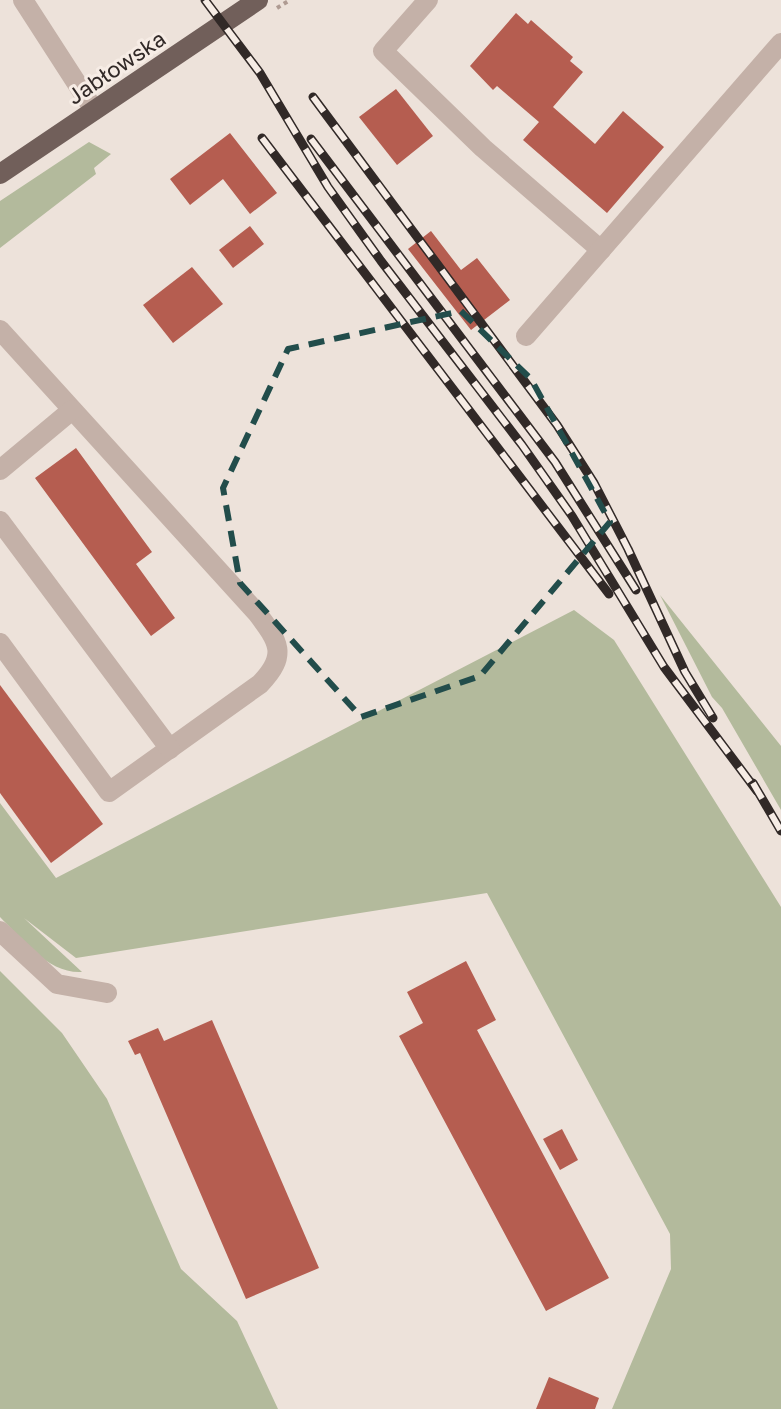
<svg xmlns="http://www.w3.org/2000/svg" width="781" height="1409" viewBox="0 0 781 1409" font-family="'Golos Text',sans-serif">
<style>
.green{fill:#b3ba9c}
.building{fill:#b55d50}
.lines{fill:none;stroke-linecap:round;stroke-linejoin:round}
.path{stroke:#af9b92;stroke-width:4;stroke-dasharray:4 4;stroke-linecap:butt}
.minor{stroke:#c4b1a8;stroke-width:20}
.major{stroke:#715f5a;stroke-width:20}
.rail-casing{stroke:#312927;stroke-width:9}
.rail{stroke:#f6ece5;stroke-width:6;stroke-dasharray:18;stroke-linecap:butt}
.marked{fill:none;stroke:#224d4b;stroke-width:6;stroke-dasharray:16 10;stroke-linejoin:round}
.labels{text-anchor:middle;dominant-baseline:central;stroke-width:6;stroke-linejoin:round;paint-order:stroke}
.street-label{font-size:22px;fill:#312927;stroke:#f6ece5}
</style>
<rect width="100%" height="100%" fill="#ede2da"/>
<g class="green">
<polygon points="89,142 111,154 94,168 96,174 0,248 0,201"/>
<polygon points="660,595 781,746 781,810 722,708 712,697"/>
<path d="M574,610L614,640L781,907V1409H612L671,1269L670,1234L487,893L76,958L24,918L82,972C48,974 22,939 0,917V803L56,878Z"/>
<polygon points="0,971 62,1033 107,1099 181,1269 237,1321 278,1409 0,1409"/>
</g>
<g class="building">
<polygon points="516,13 528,24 531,20 573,57 570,61 583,72 553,107 595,144 623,111 664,147 607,213 523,140 539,122 497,86 493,90 470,66"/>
<polygon points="396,89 433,136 397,165 359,117"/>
<polygon points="230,133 277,193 250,214 223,179 190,205 170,179"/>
<polygon points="250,226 264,244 233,268 219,250"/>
<polygon points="431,231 461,270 477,258 510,300 471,330 408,249"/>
<polygon points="192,267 223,304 173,343 143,305"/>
<polygon points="76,448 152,552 136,564 175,618 151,636 35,478"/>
<polygon points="0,685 103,824 51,863 0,793"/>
<polygon points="466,961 496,1020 477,1030 609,1278 546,1311 399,1036 423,1023 407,992"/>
<polygon points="212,1020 319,1268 246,1299 140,1053 135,1055 128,1041 158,1028 164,1041"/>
<polygon points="562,1129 578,1160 560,1170 543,1139"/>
<polygon points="549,1377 599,1398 595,1409 536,1409"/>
</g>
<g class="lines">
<polyline class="path" points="277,8 290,0"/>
<g class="minor">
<polyline points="23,0 94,110"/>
<polyline points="428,0 383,51 483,148 601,250"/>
<path d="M0,330L257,613C279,642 288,655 260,684L109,792L0,643"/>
<polyline points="526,336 781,43"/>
<polyline points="0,470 72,410"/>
<polyline points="0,521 170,749"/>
<polyline points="0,931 57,984 107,993"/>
</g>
<polyline class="major" points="0,174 258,0"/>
<defs>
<g id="rail">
<polyline points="205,0 260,73 328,187 381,261 522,445 572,516 664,667 757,791"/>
<polyline points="313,97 557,425 594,483 628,549 685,672 713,718"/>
<polyline points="262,138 609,594"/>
<polyline points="311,139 555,462 636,590"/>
<polyline points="753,783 781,831"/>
</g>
</defs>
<use href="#rail" class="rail-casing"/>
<use href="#rail" class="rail"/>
</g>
<path class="marked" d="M461,311L531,379L610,522L480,676L361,717L240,583L223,488L288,349Z"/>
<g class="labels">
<g class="street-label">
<text transform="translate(116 67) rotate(-34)">Jabłowska</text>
</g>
</g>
</svg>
